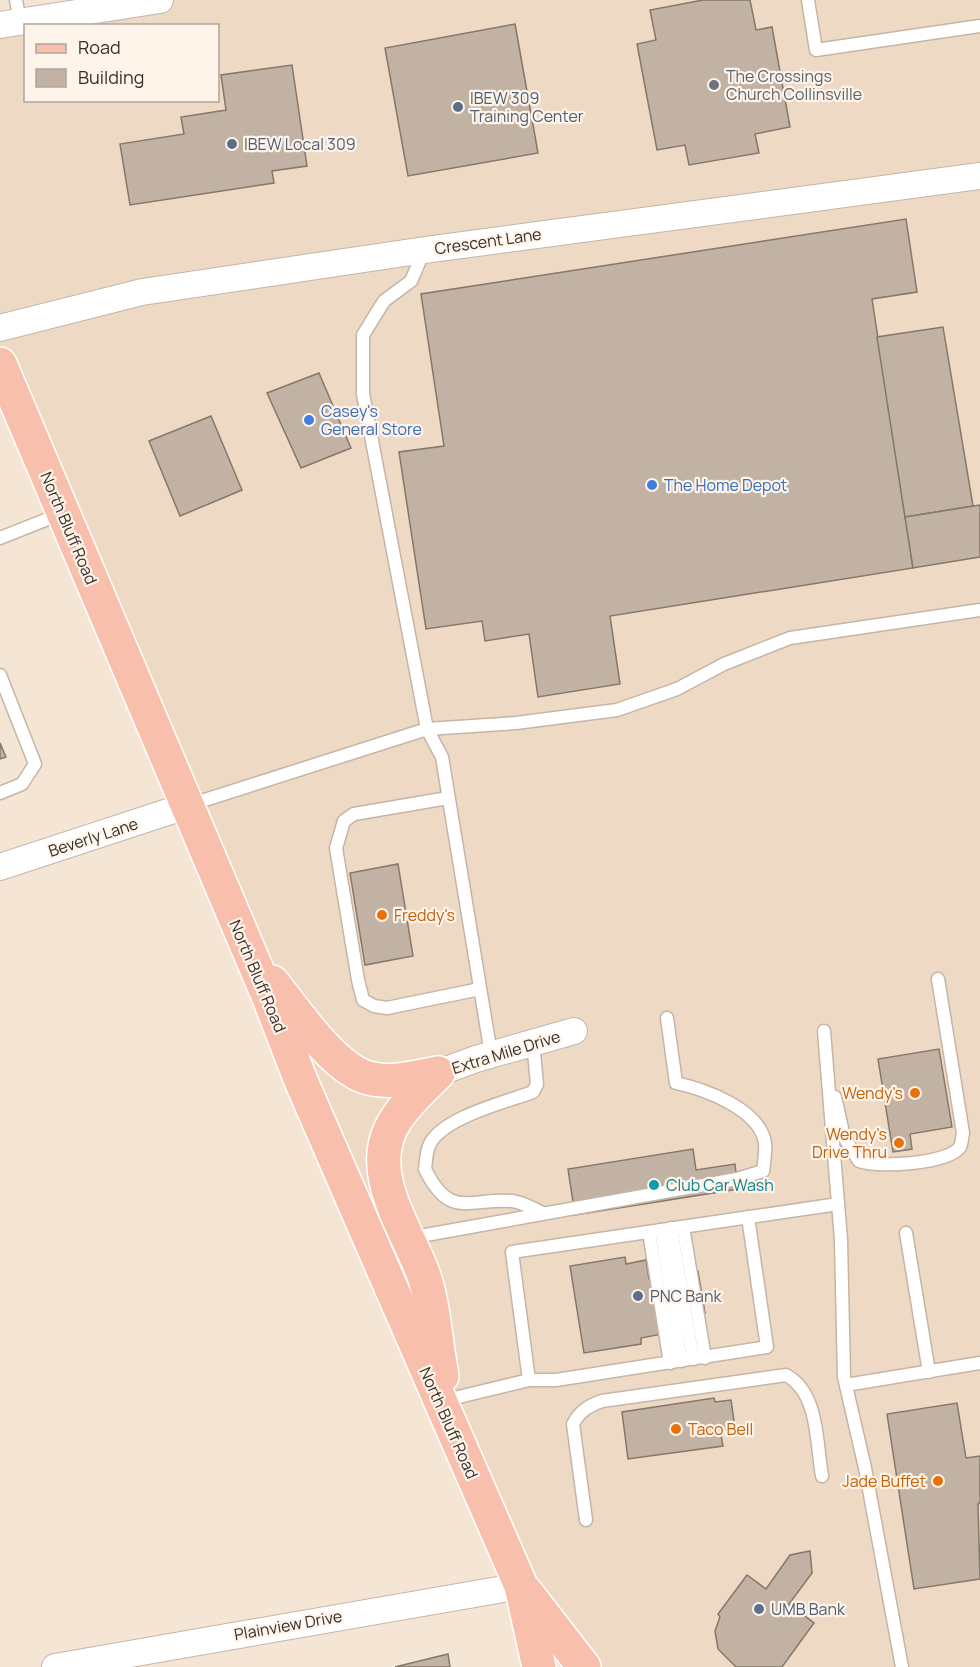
<svg xmlns="http://www.w3.org/2000/svg" width="980" height="1667" viewBox="0 0 980 1667" font-family="Manrope,sans-serif">
<style>
.built{fill:#eed9c4;fill-rule:evenodd}
.building{fill:#c2b2a3;stroke:#857769;stroke-width:1.5}
.lines{fill:none;stroke-linecap:round;stroke-linejoin:round}
.service-casing{stroke:#c5b5a6;stroke-width:15}
.minor-casing{stroke:#c5b5a6;stroke-width:28}
.primary-casing{stroke:#fff;stroke-width:36}
.service{stroke:#fff;stroke-width:12}
.minor{stroke:#fff;stroke-width:26}
.primary{stroke:#f8bfac;stroke-width:33}
.worship-dot{fill:#6b7280;stroke:#fef4ea;stroke-width:2}
.service-dot{fill:#5c6f8a;stroke:#fef4ea;stroke-width:2}
.shop-dot{fill:#3f7fe0;stroke:#fef4ea;stroke-width:2}
.food-dot{fill:#e8710a;stroke:#fef4ea;stroke-width:2}
.culture-dot{fill:#0f9aa8;stroke:#fef4ea;stroke-width:2}
.labels{text-anchor:middle;dominant-baseline:central;stroke-width:4.5;stroke-linejoin:round;paint-order:stroke}
.worship-label{font-size:16px;fill:#5b616d;stroke:#fef4ea;text-anchor:start}
.service-label{font-size:16px;fill:#4e5e75;stroke:#fef4ea;text-anchor:start}
.street-label{font-size:16px;fill:#352f29;stroke:#fef4ea}
.shop-label{font-size:16px;fill:#366cbe;stroke:#fef4ea;text-anchor:start}
.food-label{font-size:16px;fill:#c56008;stroke:#fef4ea;text-anchor:end}
.culture-label{font-size:16px;fill:#0d838f;stroke:#fef4ea;text-anchor:start}
</style>
<rect width="100%" height="100%" fill="#f5e5d5"/>
<path class="built" d="M144,0H980V1667H576L0,346V23ZM26,26H218V100H26Z"/>
<g class="building">
<polygon points="703,0 750,0 756,30 772,27 790,127 755,134 759,153 689,165 685,145 657,150 637,44 656,40 650,10"/>
<polygon points="515,24 538,153 408,176 385,48"/>
<polygon points="292,65 307,166 272,171 274,183 130,205 120,144 184,134 181,117 226,110 221,75"/>
<polygon points="906,219 917,292 872,299 913,568 610,616 620,684 538,697 529,634 485,641 482,621 426,629 399,452 444,446 421,294"/>
<polygon points="943,327 973,506 905,517 877,337"/>
<polygon points="319,373 351,448 301,468 267,393"/>
<polygon points="211,416 242,490 180,516 149,441"/>
<polygon points="980,505 980,557 913,568 905,517"/>
<polygon points="0,743 6,757 0,759"/>
<polygon points="398,864 413,956 365,965 350,873"/>
<polygon points="939,1049 952,1127 910,1134 912,1149 893,1152 878,1059"/>
<polygon points="693,1149 696,1170 735,1164 738,1189 575,1215 568,1169"/>
<polygon points="625,1257 626,1264 646,1260 649,1279 698,1271 705,1313 659,1320 662,1334 641,1338 641,1344 584,1353 570,1266"/>
<polygon points="714,1398 715,1402 731,1400 735,1428 720,1430 723,1446 628,1459 622,1412"/>
<polygon points="957,1403 966,1458 980,1456 980,1503 978,1504 980,1579 914,1589 887,1414"/>
<polygon points="810,1551 812,1573 789,1604 814,1623 782,1667 736,1667 718,1649 715,1631 720,1617 718,1614 747,1575 766,1589 790,1555"/>
<polygon points="448,1654 450,1667 395,1667"/>
</g>
<g class="lines">
<defs>
<g id="service">
<polyline points="16,0 20,22"/>
<polyline points="808,0 816,50 980,26"/>
<polyline points="424,251 411,281 384,301 363,335 363,394 427,729 442,757 491,1054"/>
<polyline points="0,538 63,513"/>
<polyline points="0,675 35,764 22,784 0,793"/>
<polyline points="448,798 354,814 344,821 336,848 358,980 363,1000 374,1006 387,1008 480,989"/>
<polyline points="189,805 427,729 516,723 617,710 677,689 724,664 790,638 980,610"/>
<polyline points="824,1031 841,1240 844,1377 865,1468 902,1667"/>
<path d="M533,1042L537,1084L533,1092C506,1102 440,1118 429,1146C426,1153 426,1162 425,1169C450,1220 468,1198 512,1201C522,1202 534,1209 543,1213"/>
<path d="M835,1097L844,1137L859,1161C878,1168 948,1164 960,1147C962,1143 962,1137 963,1133L938,979"/>
<polyline points="683,1227 705,1358"/>
<polyline points="671,1228 693,1359"/>
<polyline points="661,1230 681,1361"/>
<polyline points="649,1232 670,1363"/>
<polyline points="906,1233 929,1372"/>
<path d="M409,1238L737,1179L763,1171C764,1162 766,1152 765,1143C760,1109 704,1089 676,1083L667,1018"/>
<polyline points="529,1380 556,1380 767,1347 748,1217"/>
<polyline points="846,1385 980,1363"/>
<polyline points="446,1400 529,1380 512,1252 838,1204"/>
<path d="M586,1520L573,1424C580,1411 588,1406 602,1401L786,1375C819,1393 816,1442 822,1476"/>
</g>
<g id="minor">
<polyline points="0,25 160,0"/>
<polyline points="0,328 142,292 425,250 980,176"/>
<polyline points="0,867 186,806"/>
<polyline points="438,1073 476,1059 574,1031"/>
<polyline points="55,1667 521,1586"/>
</g>
<g id="primary">
<polyline points="0,364 269,998 301,1081 521,1586 539,1667"/>
<path d="M272,982C295,1010 331,1065 365,1077C389,1085 415,1077 438,1073"/>
<path d="M438,1073C423,1088 406,1103 395,1121C363,1171 407,1228 424,1276C434,1305 436,1345 442,1376"/>
<polyline points="526,1592 584,1667"/>
</g>
</defs>
<use href="#service" class="service-casing"/>
<use href="#minor" class="minor-casing"/>
<use href="#primary" class="primary-casing"/>
<use href="#service" class="service"/>
<use href="#minor" class="minor"/>
<use href="#primary" class="primary"/>
</g>
<circle class="worship-dot" cx="714" cy="85" r="6"/>
<g class="service-dot">
<circle cx="458" cy="107" r="6"/>
<circle cx="232" cy="144" r="6"/>
<circle cx="638" cy="1296" r="6"/>
<circle cx="759" cy="1609" r="6"/>
</g>
<g class="shop-dot">
<circle cx="309" cy="420" r="6"/>
<circle cx="652" cy="485" r="6"/>
</g>
<g class="food-dot">
<circle cx="382" cy="915" r="6"/>
<circle cx="915" cy="1093" r="6"/>
<circle cx="899" cy="1143" r="6"/>
<circle cx="676" cy="1429" r="6"/>
<circle cx="938" cy="1481" r="6"/>
</g>
<circle class="culture-dot" cx="654" cy="1185" r="6"/>
<g class="labels">
<g class="worship-label">
<text x="726" y="76">The Crossings<tspan x="726" dy="18">Church Collinsville</tspan></text>
</g>
<g class="service-label">
<text x="470" y="98">IBEW 309<tspan x="470" dy="18">Training Center</tspan></text>
<text x="244" y="144">IBEW Local 309</text>
<text x="650" y="1296">PNC Bank</text>
<text x="771" y="1609">UMB Bank</text>
</g>
<g class="street-label">
<text transform="translate(488 241) rotate(-8)">Crescent Lane</text>
<text transform="translate(69 528) rotate(67)">North Bluff Road</text>
<text transform="translate(93 837) rotate(-18)">Beverly Lane</text>
<text transform="translate(258 976) rotate(67)">North Bluff Road</text>
<text transform="translate(506 1052) rotate(-17)">Extra Mile Drive</text>
<text transform="translate(449 1423) rotate(66)">North Bluff Road</text>
<text transform="translate(288 1625) rotate(-10)">Plainview Drive</text>
</g>
<g class="shop-label">
<text x="321" y="411">Casey's<tspan x="321" dy="18">General Store</tspan></text>
<text x="664" y="485">The Home Depot</text>
</g>
<g class="food-label">
<text x="394" y="915" text-anchor="start">Freddy's</text>
<text x="903" y="1093">Wendy's</text>
<text x="887" y="1134">Wendy's<tspan x="887" dy="18">Drive Thru</tspan></text>
<text x="688" y="1429" text-anchor="start">Taco Bell</text>
<text x="926" y="1481">Jade Buffet</text>
</g>
<g class="culture-label">
<text x="666" y="1185">Club Car Wash</text>
</g>
</g>
<rect x="24" y="24" width="195" height="78" fill="#fef4ea" stroke="#aea59d" stroke-width="1.5"/>
<rect x="36" y="44" width="30" height="9" fill="#f8bfac" stroke="#aea59d" stroke-width="1.5"/>
<text x="78" y="54" font-size="18" fill="#352f29">Road</text>
<rect x="36" y="69" width="30" height="18" fill="#c2b2a3" stroke="#aea59d" stroke-width="1.5"/>
<text x="78" y="84" font-size="18" fill="#352f29">Building</text>
</svg>
